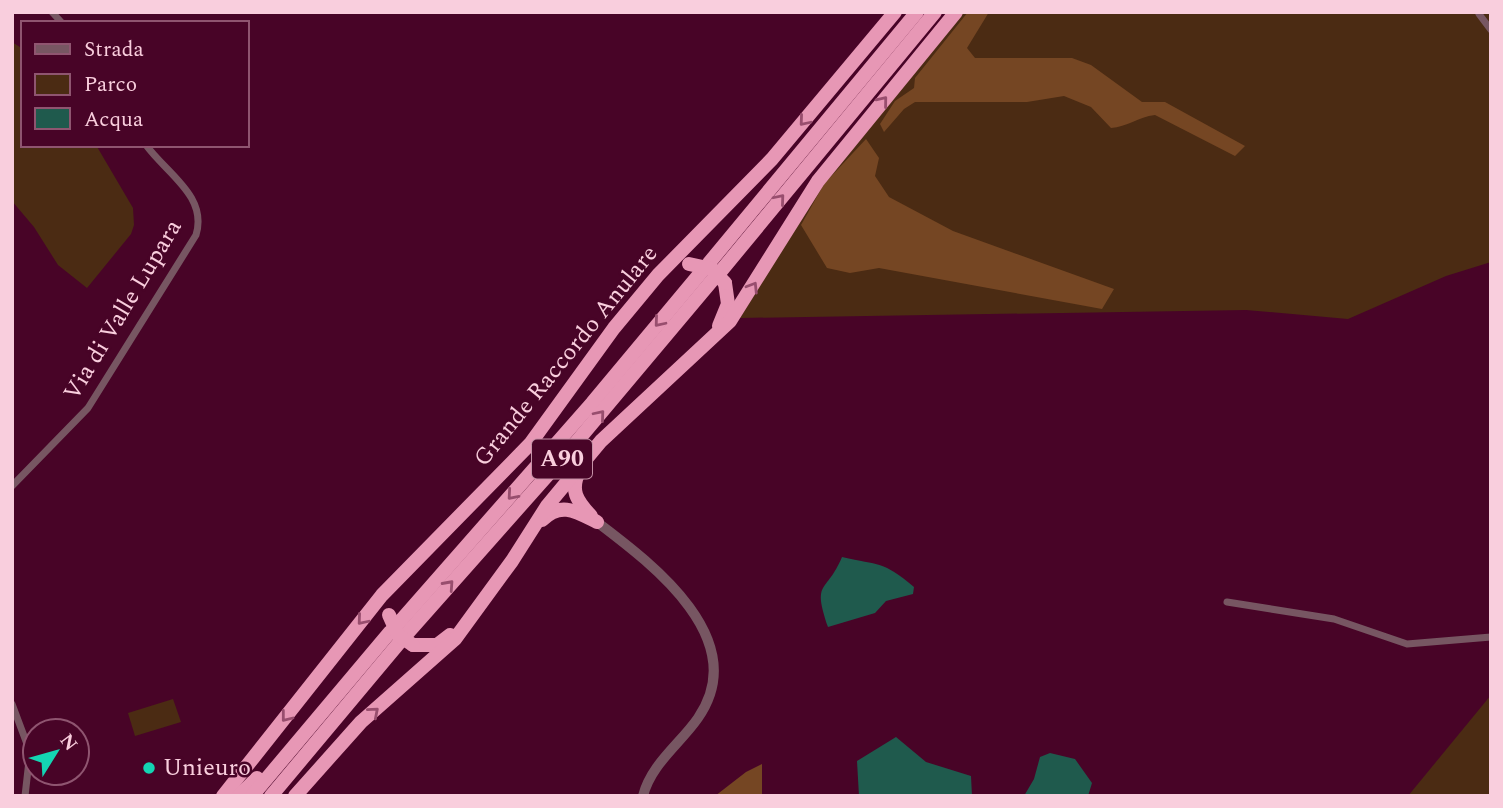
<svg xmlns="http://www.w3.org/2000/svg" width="1503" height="808" viewBox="0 0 1503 808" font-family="Spectral,serif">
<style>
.green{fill:#4b2b13}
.forest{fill:#754623}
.water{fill:#1f5a4d}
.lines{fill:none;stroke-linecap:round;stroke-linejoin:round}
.minor{stroke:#775662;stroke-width:7}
.tertiary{stroke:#775662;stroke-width:10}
.motorway{stroke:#e797b5;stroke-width:14}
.motorway-bridge{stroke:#e797b5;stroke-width:14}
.oneway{stroke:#984e6e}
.poi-dot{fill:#14d5b3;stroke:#480427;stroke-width:2.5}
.labels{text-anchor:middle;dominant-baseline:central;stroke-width:5;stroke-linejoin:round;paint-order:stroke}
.shield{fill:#480427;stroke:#c491a6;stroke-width:2}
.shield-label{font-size:23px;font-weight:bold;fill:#f9cedd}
.street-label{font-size:24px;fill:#f9cedd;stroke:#480427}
.poi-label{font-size:24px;fill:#f9cedd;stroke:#480427;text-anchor:start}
</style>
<rect width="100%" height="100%" fill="#480427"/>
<g class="green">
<polygon points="962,12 1491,12 1491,262 1446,276 1348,319 1246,310 740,318 823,183"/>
<polygon points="12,42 23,49 23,145 96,145 133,208 134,225 131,234 87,288 58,265 34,227 12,201"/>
<polygon points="1491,695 1491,796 1408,796"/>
<polygon points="173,699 181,722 135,736 128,713"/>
</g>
<g class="forest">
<path d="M968,12H989L967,48L975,58H1072L1091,65L1142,102H1165L1245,146L1235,156L1155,115C1138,117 1127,127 1111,128L1091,107L1064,96L1027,102H915L904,109L884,132L880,124L895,101L914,88L915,78Z"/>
<polygon points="866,139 879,158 875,176 889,197 953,231 1114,289 1102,309 879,268 850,273 827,268 801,225 824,184"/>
<polygon points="762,764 762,796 715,796 746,772"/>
</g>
<g class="water">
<path d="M842,557C880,566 882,560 914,587L913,594L886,601L875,613L828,627C812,579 826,595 842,557Z"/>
<polygon points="896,737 926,762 971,776 972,796 859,796 857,761"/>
<polygon points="1050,753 1075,759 1092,783 1088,796 1024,796 1034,779 1040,757"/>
</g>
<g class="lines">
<g class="minor">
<polyline points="52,12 62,23"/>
<polyline points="1479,14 1491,30"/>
<path d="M12,486L88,408L196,235C208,196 166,173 146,145"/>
<polyline points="1227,602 1334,619 1407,644 1491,637"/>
<polyline points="12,704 30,752 25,796"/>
</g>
<path class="tertiary" d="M597,522C651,563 753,639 698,718C680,744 651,764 643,796"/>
<g class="motorway">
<polyline points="709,263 917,12"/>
<polyline points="721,271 935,12"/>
<polyline points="719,326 728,304 725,283"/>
<path d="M580,470C569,490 577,501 591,516"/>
<path d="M542,520C561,501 577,512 597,522"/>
<polyline points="396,626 592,403 703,270"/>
<polyline points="404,637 568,452 715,277"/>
<polyline points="413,645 437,645 450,635"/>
<polyline points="223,796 382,595 530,444 614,328 658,275 772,159 895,12"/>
<polyline points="239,796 257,778"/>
<polyline points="252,796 390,632"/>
<polyline points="271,796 399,643"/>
<polyline points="295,796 361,722 455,639 512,561 547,506 601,441 730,321 818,181 956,12"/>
</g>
<g class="motorway-bridge">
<polyline points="689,264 712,269 725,283"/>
<polyline points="389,615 398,635 413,645"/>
</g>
</g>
<defs><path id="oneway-chevron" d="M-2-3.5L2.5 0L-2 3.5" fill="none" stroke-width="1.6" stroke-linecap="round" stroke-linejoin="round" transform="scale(1.75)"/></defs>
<g class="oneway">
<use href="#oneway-chevron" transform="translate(883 101) rotate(-51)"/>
<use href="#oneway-chevron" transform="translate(804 121) rotate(130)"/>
<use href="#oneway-chevron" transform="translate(780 199) rotate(-50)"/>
<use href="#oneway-chevron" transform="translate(753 287) rotate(-58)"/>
<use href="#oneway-chevron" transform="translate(659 322) rotate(130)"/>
<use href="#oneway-chevron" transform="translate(600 415) rotate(-50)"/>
<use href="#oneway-chevron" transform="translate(512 495) rotate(131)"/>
<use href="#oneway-chevron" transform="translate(449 585) rotate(-48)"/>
<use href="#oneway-chevron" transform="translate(362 620) rotate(130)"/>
<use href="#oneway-chevron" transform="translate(374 712) rotate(-41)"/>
<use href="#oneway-chevron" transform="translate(286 717) rotate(128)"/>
</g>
<circle class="poi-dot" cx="149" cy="768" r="7"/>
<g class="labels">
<rect class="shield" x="532" y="439.5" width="60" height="39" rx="5"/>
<g class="shield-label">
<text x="562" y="459">A90</text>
</g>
<g class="street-label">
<text transform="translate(123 310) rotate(-59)">Via di Valle Lupara</text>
<text transform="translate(566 356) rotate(-51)">Grande Raccordo Anulare</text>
</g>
<g class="poi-label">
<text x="163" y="768">Unieuro</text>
</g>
</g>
<rect width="1503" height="808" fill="none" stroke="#f9cedd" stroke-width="28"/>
<rect x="21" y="21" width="228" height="126" fill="#480427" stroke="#8f5570" stroke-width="2"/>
<rect x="35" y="44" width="35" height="10" fill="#775662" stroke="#8f5570" stroke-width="2"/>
<text x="84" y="56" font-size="21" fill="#f9cedd">Strada</text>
<rect x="35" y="74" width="35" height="21" fill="#4b2b13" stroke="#8f5570" stroke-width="2"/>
<text x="84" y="91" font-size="21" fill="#f9cedd">Parco</text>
<rect x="35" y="108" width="35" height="21" fill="#1f5a4d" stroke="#8f5570" stroke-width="2"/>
<text x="84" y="126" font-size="21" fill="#f9cedd">Acqua</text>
<g transform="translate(56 752) rotate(53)"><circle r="33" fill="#480427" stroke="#8f5570" stroke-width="2"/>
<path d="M0-5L12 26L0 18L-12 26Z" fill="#14d5b3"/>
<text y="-10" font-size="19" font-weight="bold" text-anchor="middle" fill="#f9cedd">N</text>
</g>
</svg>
